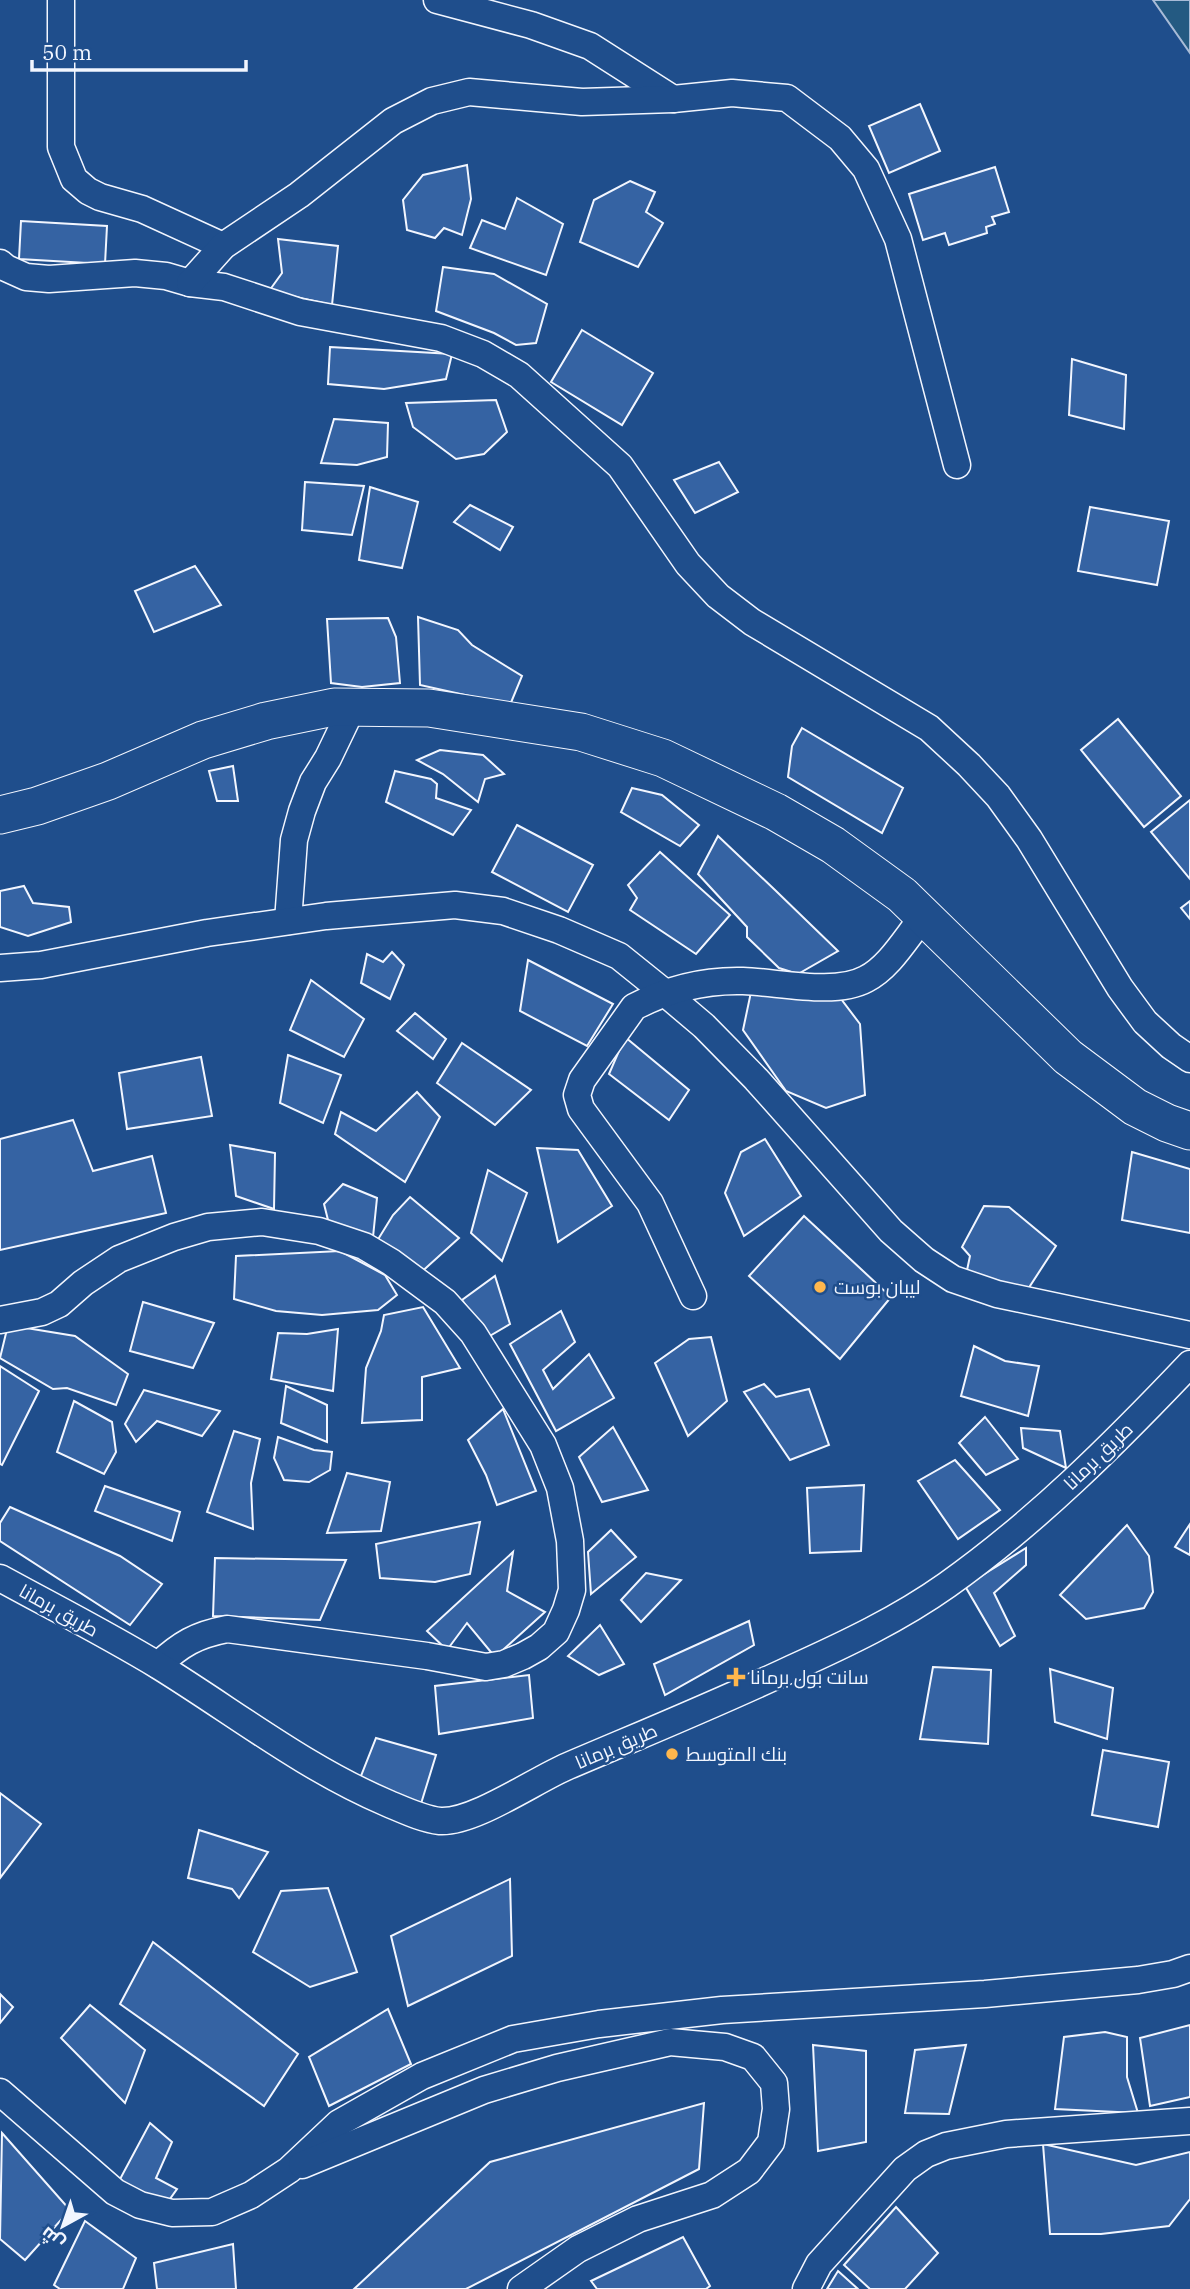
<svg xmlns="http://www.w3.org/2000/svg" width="1190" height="2289" viewBox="0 0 1190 2289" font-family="'IBM Plex Serif',Cairo,serif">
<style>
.green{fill:#245a82;stroke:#a8bbd7;stroke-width:2}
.building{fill:#3563a3;stroke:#f2f6ff;stroke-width:2}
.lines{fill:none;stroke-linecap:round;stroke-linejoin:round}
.street-casing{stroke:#f2f6ff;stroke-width:29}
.secondary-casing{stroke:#f2f6ff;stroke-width:39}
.street{stroke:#1f4e8c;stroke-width:26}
.secondary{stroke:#1f4e8c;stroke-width:37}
.poi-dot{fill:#ffb74d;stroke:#1f4e8c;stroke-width:2.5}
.labels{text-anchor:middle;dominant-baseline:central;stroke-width:5;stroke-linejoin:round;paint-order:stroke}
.poi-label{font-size:19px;fill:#f2f6ff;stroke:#1f4e8c;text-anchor:start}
.street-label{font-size:19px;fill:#f2f6ff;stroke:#1f4e8c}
</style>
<rect width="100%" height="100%" fill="#1f4e8c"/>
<polygon class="green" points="1153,0 1190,0 1190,53"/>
<g class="building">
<polygon points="920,104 940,151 889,173 869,126"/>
<polygon points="467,165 471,199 462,235 444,228 435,238 407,230 403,200 423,175"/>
<polygon points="995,167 1009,212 992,217 995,224 986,227 987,233 949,245 945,233 923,240 909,194"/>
<polygon points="630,181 655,192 646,212 663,223 638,267 580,242 594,200"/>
<polygon points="517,198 563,224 546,275 470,248 482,220 505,229"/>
<polygon points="21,221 107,226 105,264 19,259"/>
<polygon points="278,239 338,246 332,305 269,291 282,273"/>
<polygon points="443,267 494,274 547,304 536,343 516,345 494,333 436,311"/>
<polygon points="582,330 653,373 622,425 551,382"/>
<polygon points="330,347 452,354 446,379 384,389 328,384"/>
<polygon points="1072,359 1126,375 1124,429 1069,415"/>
<polygon points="496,400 507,432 484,454 456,459 413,427 406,403"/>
<polygon points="334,419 388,423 387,457 357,465 321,463"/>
<polygon points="719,462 738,492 695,513 674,480"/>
<polygon points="305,482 364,486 352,535 302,530"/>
<polygon points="370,487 418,502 402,568 359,560"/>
<polygon points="470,505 513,527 500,550 454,522"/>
<polygon points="1090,507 1169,521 1157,585 1078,571"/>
<polygon points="195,566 221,605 154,632 135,591"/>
<polygon points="418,617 458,630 472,645 522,676 510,705 420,685"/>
<polygon points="388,618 396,637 400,683 362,687 331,683 327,619"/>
<polygon points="1118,719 1181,796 1144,827 1081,750"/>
<polygon points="802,728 903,788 882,833 788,777 792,746"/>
<polygon points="440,750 483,755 504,774 485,779 478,802 443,774 417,760"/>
<polygon points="233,766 238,801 217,801 209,771"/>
<polygon points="395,771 431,779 437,784 436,798 471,810 453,835 386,802"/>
<polygon points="632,788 662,795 699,825 680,846 621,812"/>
<polygon points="1190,800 1190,879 1151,832"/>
<polygon points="517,825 593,865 568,912 492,872"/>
<polygon points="718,836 775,890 838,951 798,974 779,968 747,937 747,927 698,874"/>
<polygon points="660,852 730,915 696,954 630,910 637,898 628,885"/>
<polygon points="24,886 33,903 69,907 71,922 28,936 0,927 0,891"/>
<polygon points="1190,901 1190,919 1181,908"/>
<polygon points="392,952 404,965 390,999 361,983 367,954 383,962"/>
<polygon points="528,960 613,1004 587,1046 520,1011"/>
<polygon points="311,980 364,1019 344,1057 290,1030"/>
<polygon points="751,992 838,995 860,1024 865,1095 826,1108 786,1091 743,1030"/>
<polygon points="415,1013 446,1039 433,1059 397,1031"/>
<polygon points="625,1037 689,1090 669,1120 609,1074"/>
<polygon points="462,1043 531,1090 495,1125 437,1083"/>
<polygon points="288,1055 341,1075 323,1123 280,1103"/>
<polygon points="201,1057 212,1116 127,1129 119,1073"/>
<polygon points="417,1092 440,1117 405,1182 335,1134 341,1112 376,1131"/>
<polygon points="73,1120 93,1171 152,1156 166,1213 0,1250 0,1139"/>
<polygon points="765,1139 801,1196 744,1236 725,1193 741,1152"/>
<polygon points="230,1145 275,1153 274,1209 236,1196"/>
<polygon points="537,1148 578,1150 612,1206 558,1242"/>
<polygon points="1132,1152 1190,1169 1190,1233 1122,1220"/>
<polygon points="488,1170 527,1193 502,1261 471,1233"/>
<polygon points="343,1184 377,1198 373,1237 329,1224 324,1204"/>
<polygon points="410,1197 459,1238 417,1276 377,1241 393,1215"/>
<polygon points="984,1206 1009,1207 1056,1246 1028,1289 966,1275 970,1256 962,1247"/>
<polygon points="804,1216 891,1297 840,1359 749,1276"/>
<polygon points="340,1251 385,1275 397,1295 378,1310 322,1315 276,1311 234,1299 236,1256"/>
<polygon points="495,1276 510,1324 488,1337 462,1300"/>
<polygon points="143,1302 214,1323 193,1368 130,1351"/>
<polygon points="423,1307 460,1368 422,1377 422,1420 362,1423 366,1368 381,1331 384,1315"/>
<polygon points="561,1311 575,1342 543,1370 553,1389 589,1354 614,1398 556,1431 510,1344"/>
<polygon points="8,1325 75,1336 128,1374 116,1405 67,1388 53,1389 0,1358"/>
<polygon points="338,1329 333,1391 271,1379 278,1333 307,1334"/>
<polygon points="711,1337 727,1401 688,1436 655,1363 689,1339"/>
<polygon points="974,1346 1005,1361 1039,1366 1028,1416 961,1396"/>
<polygon points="0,1366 39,1391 2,1465 0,1464"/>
<polygon points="764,1384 776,1397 809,1389 829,1445 790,1460 744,1392"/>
<polygon points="286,1386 327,1405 327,1442 281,1423"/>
<polygon points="144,1390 220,1411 202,1436 157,1421 136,1442 125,1424"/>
<polygon points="74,1401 112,1422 116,1452 104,1474 57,1452"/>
<polygon points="503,1409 536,1491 497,1505 486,1475 468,1440"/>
<polygon points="985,1417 1018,1459 986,1475 959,1443"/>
<polygon points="613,1427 648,1490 602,1502 579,1457"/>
<polygon points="1021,1428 1060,1431 1066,1468 1023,1448"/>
<polygon points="234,1431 260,1439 251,1483 253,1529 207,1512"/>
<polygon points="278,1437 314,1450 332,1452 330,1470 309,1482 284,1480 274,1458"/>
<polygon points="955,1460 1000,1510 958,1539 918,1481"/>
<polygon points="347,1473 390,1482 381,1531 327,1533"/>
<polygon points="864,1485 861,1551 810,1553 807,1488"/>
<polygon points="105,1486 180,1512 172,1541 95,1511"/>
<polygon points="10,1507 120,1556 162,1584 130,1625 0,1541 0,1523"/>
<polygon points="480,1522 470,1574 435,1582 380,1578 376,1544"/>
<polygon points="1190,1524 1190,1555 1175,1547"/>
<polygon points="1127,1525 1149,1556 1153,1592 1144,1608 1086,1619 1060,1595"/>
<polygon points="611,1530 636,1557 591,1594 588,1552"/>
<polygon points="1026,1548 1026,1565 994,1593 1015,1636 1000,1646 965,1586"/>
<polygon points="513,1552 507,1591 545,1612 495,1657 467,1623 447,1650 427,1631"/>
<polygon points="215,1558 346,1560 320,1620 213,1616"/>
<polygon points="646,1573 681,1580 641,1622 621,1600"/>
<polygon points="749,1621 754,1645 665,1695 654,1664"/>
<polygon points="600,1625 624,1664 599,1675 568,1656"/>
<polygon points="933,1667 991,1670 988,1744 920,1739"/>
<polygon points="1050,1669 1113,1688 1107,1739 1055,1722"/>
<polygon points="529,1675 533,1718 439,1734 435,1686"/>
<polygon points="376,1738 436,1755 420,1807 359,1781"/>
<polygon points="1103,1750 1169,1762 1158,1827 1092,1815"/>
<polygon points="0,1793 41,1824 0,1878"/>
<polygon points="199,1830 268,1852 239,1898 232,1889 188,1878"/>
<polygon points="510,1879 512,1956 408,2006 391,1936"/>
<polygon points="328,1888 357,1972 310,1987 253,1952 281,1891"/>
<polygon points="153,1942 298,2054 264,2106 120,2004"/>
<polygon points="0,1994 13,2007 0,2023"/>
<polygon points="90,2005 145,2050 125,2103 61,2038"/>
<polygon points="388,2009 411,2064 329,2106 309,2057"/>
<polygon points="1190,2025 1190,2097 1150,2106 1140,2038"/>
<polygon points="1105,2032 1127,2037 1127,2077 1138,2113 1055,2109 1064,2037"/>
<polygon points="813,2045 866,2051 866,2142 818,2151"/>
<polygon points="966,2045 949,2114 905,2113 915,2050"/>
<polygon points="704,2103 699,2169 466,2289 354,2289 490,2162"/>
<polygon points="150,2123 172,2142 156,2178 177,2189 167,2203 119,2181"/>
<polygon points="2,2133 70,2210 25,2260 0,2239"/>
<polygon points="1043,2144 1136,2165 1190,2152 1190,2199 1169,2226 1101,2234 1050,2234"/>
<polygon points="896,2207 938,2253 905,2289 870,2289 844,2265"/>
<polygon points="85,2221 136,2258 123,2289 60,2289 54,2285"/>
<polygon points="683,2237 710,2286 706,2289 597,2289 591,2281"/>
<polygon points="233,2244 236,2289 157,2289 154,2263"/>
<polygon points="838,2271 858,2289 827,2289"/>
</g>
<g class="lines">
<defs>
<g id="street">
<polyline points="61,0 61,147 74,179 88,191 100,197 142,209 223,246"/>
<polyline points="437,0 531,25 590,46 673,99"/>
<polyline points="0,263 6,268 26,277 49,279 135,273 166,276 190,283 224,287 300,312 441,338 483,354 519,375 620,466 688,564 718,596 752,622 929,728 969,765 998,796 1029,839 1120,988 1145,1022 1171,1046 1190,1059"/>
<polyline points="190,283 223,246 299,195 393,121 432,101 469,92 582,102 673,99 732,93 787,98 840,138 866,169 898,239 957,465"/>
<polyline points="288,921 294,840 302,811 313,782 328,758 353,706"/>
<polyline points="0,968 41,965 207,933 326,916 455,905 503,911 559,930 619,956 665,993 704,1026 756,1079 891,1231 924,1260 953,1279 997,1294 1190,1335"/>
<path d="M693,1296L650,1203L581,1109L577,1095L582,1080L634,1007C668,989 705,980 743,981C778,982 835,996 866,979C890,967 907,936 924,916"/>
<path d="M0,1320L42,1312L59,1304L83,1283L119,1259L174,1237L208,1227L262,1222L319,1231L364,1246L391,1262L445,1302L473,1333L543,1445L560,1488L570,1541L572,1590L566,1610L556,1632L539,1647L523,1656L504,1664L486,1667L427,1656L227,1629C196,1635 181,1644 158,1665"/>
<path d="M0,1578C53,1607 108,1635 159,1666C235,1713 305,1768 387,1803C404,1810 422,1819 440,1821C474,1823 535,1780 568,1766C643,1734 719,1703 793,1668C846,1644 899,1619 947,1585C1036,1522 1115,1443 1190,1364"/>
<polyline points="0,2092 115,2192 140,2205 172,2213 212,2212 251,2195 289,2170 339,2123 422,2076 513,2039 599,2024 722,2010 985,1994 1138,1980 1173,1974 1190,1968"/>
<polyline points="302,2165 484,2090 557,2068 670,2042 725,2047 753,2057 774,2083 776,2109 771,2142 749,2171 712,2195 638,2219 578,2249 521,2289"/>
<polyline points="806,2289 819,2264 905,2169 926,2154 946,2146 1006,2134 1190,2121"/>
</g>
<polyline id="secondary" points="0,815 37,806 108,781 203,740 266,721 334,707 429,708 581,732 663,758 776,812 833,845 902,895 1068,1057 1135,1107 1167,1123 1190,1131"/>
</defs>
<use href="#street" class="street-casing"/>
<use href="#secondary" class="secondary-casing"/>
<use href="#street" class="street"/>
<use href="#secondary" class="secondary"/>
</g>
<g class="poi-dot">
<circle cx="820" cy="1287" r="7"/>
<path d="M732.5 1666.5h7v7h7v7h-7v7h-7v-7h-7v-7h7z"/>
<circle cx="672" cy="1754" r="7"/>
</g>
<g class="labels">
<g class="poi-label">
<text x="834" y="1287">ليبان بوست</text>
<text x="750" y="1677">سانت بول برمانا</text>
<text x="686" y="1754">بنك المتوسط</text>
</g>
<g class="street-label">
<text transform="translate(1098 1456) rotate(-44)">طريق برمانا</text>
<text transform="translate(59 1610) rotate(29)">طريق برمانا</text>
<text transform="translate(616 1746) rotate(-23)">طريق برمانا</text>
</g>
</g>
<g transform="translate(63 2226) rotate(220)" stroke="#1f4e8c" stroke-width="5" paint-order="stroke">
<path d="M0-5L12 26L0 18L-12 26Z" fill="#f2f6ff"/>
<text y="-10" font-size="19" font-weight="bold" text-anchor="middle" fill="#f2f6ff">ش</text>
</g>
<path d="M32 60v10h214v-10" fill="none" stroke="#f2f6ff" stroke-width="3.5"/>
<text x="42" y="60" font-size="21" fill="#f2f6ff" stroke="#1f4e8c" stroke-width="5" paint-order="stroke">50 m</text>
</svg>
